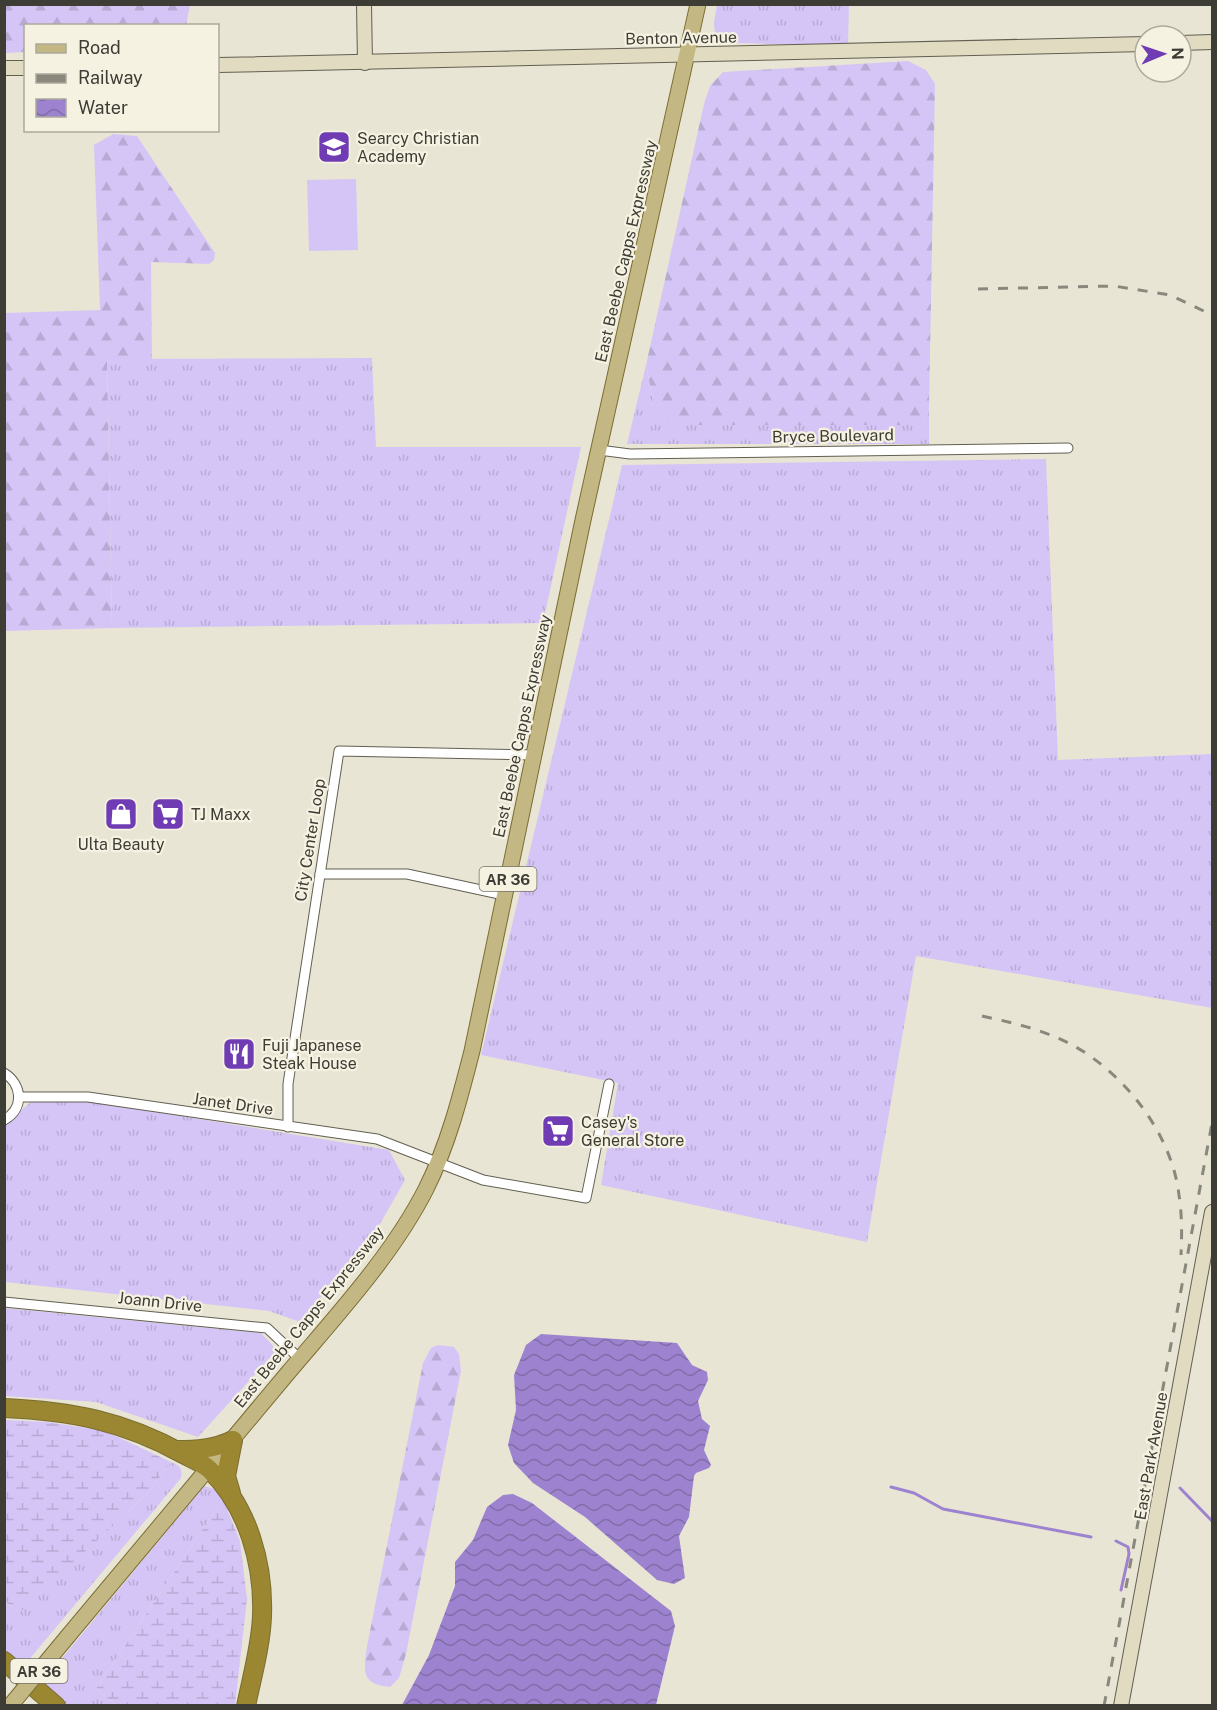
<svg xmlns="http://www.w3.org/2000/svg" width="1217" height="1710" viewBox="0 0 1217 1710" font-family="'Public Sans',sans-serif">
<style>
.grass{fill:url(#grass-tufts)}
.forest{fill:url(#forest-firs)}
.wetland{fill:url(#wetland-marsh)}
.green{fill:#d5c5f7}
.water{fill:url(#water-waves)}
.lines{fill:none;stroke-linecap:round;stroke-linejoin:round}
.stream{stroke:#9d83cf;stroke-width:3}
.street-casing{stroke:#625f51;stroke-width:11}
.secondary-casing{stroke:#625f51;stroke-width:16}
.primary-casing{stroke:#7a6d32;stroke-width:17}
.highway-casing{stroke:#7a6d32;stroke-width:20}
.street{stroke:#fff;stroke-width:9}
.secondary{stroke:#e1dbc1;stroke-width:14}
.primary{stroke:#c3b783;stroke-width:15}
.highway{stroke:#9b8731;stroke-width:18}
.rail{stroke:#8a887d;stroke-width:3;stroke-dasharray:10 10;stroke-linecap:butt}
.primary-bridge-casing{stroke:#7a6d32;stroke-width:17;stroke-linecap:butt}
.primary-bridge{stroke:#c3b783;stroke-width:15}
.labels{text-anchor:middle;dominant-baseline:central;stroke-width:4.5;stroke-linejoin:round;paint-order:stroke}
.shield{fill:#f6f2e2;stroke:#747369;stroke-width:1.5}
.shield-label{font-size:15px;font-weight:bold;fill:#3d3c35}
.street-label{font-size:16px;fill:#3d3c35;stroke:#f6f2e2}
.poi-label{font-size:16px;fill:#3d3c35;stroke:#f6f2e2;text-anchor:start}
</style>
<defs>
<pattern id="grass-tufts" width="24" height="20" patternUnits="userSpaceOnUse" patternTransform="scale(1.5)"><rect width="24" height="20" fill="#d5c5f7"/><path d="M3 7l-1-3M5 7V3M7 7l1-3M15 17l-1-3M17 17v-4M19 17l1-3" fill="none" stroke="#b8aad4"/></pattern>
<pattern id="forest-firs" width="22" height="20" patternUnits="userSpaceOnUse" patternTransform="scale(1.5)"><rect width="22" height="20" fill="#d5c5f7"/><path d="M5 1l3.5 6h-7zM16 11l3.5 6h-7z" fill="#b8aad4"/></pattern>
<pattern id="wetland-marsh" width="20" height="14" patternUnits="userSpaceOnUse" patternTransform="scale(1.5)"><rect width="20" height="14" fill="#d5c5f7"/><path d="M1 5h8M5 5V1M11 12h8M15 12V8" fill="none" stroke="#b8aad4"/></pattern>
<pattern id="water-waves" width="16" height="10" patternUnits="userSpaceOnUse" patternTransform="scale(1.5)"><rect width="16" height="10" fill="#9d83cf"/><path d="M0 5q4-4 8 0t8 0" fill="none" stroke="#816ca9"/></pattern>
</defs>
<rect width="100%" height="100%" fill="#e9e5d5"/>
<g class="grass">
<path d="M717,5H849L848,46L735,43C709,37 713,27 717,5Z"/>
<polygon points="372,358 376,447 581,447 543,623 112,628 107,359"/>
<polygon points="646,365 654,406 923,422 929,408 929,444 627,444"/>
<polygon points="1046,459 1058,760 1212,754 1212,1008 916,956 867,1242 601,1185 618,1083 481,1055 622,465"/>
<polygon points="32,1101 89,1101 389,1150 405,1180 376,1231 300,1322 269,1311 5,1282 4,1125"/>
<polygon points="4,1308 261,1333 277,1350 198,1437 96,1402 5,1396"/>
<path d="M171,1462C179,1465 183,1468 181,1478L22,1668L5,1654L4,1601L19,1612L147,1494Z"/>
<polygon points="204,1486 215,1489 223,1499 96,1689 116,1705 65,1705 40,1685"/>
</g>
<g class="forest">
<polygon points="4,5 5,4 190,5 186,25 26,26 25,52 5,53"/>
<polygon points="908,61 926,70 935,84 929,408 923,422 908,425 670,425 654,406 646,365 704,104 710,86 723,72"/>
<polygon points="113,134 137,136 215,253 214,260 209,264 151,262 152,359 107,359 112,628 5,631 5,313 100,310 94,145"/>
<path d="M438,1345L454,1347L459,1354L461,1371L406,1654L399,1678L390,1687C360,1684 364,1671 367,1646L423,1363L431,1348Z"/>
</g>
<g class="wetland">
<polygon points="4,1420 48,1422 105,1431 171,1462 147,1494 19,1613 5,1601"/>
<polygon points="223,1499 240,1541 247,1599 235,1705 116,1705 96,1689"/>
</g>
<polygon class="green" points="356,179 358,250 309,251 307,180"/>
<g class="water">
<polygon points="541,1334 677,1343 692,1365 707,1372 708,1380 698,1401 702,1419 710,1426 704,1450 711,1465 709,1468 696,1473 694,1476 689,1517 679,1536 685,1578 674,1584 657,1580 585,1517 533,1483 514,1463 508,1445 516,1410 514,1375 526,1345"/>
<polygon points="513,1494 532,1503 671,1611 675,1626 656,1705 402,1705 429,1655 455,1586 455,1562 473,1540 487,1507 503,1495"/>
</g>
<g class="lines">
<g class="stream">
<polyline points="891,1487 914,1493 943,1509 1091,1537"/>
<polyline points="1180,1488 1212,1521"/>
<polyline points="1116,1541 1128,1547 1129,1554 1121,1590"/>
</g>
<defs>
<g id="street">
<polyline points="599,450 630,454 1068,448"/>
<polyline points="320,874 407,874 504,895"/>
<path d="M4,1073C22,1084 25,1108 4,1120"/>
<polyline points="19,1097 88,1097 377,1139 483,1180 586,1198 609,1084"/>
<polyline points="288,1127 288,1084 339,751 534,755"/>
<polyline points="4,1302 267,1328 300,1359"/>
</g>
<g id="secondary">
<polyline points="364,4 365,63"/>
<polyline points="1181,43 1212,42"/>
<polyline points="218,65 1145,44"/>
<polyline points="4,68 26,68"/>
<polyline points="1121,1706 1212,1212"/>
</g>
<path id="primary" d="M68,1636C141,1549 214,1462 287,1374C335,1317 392,1256 426,1189C448,1145 460,1098 472,1051L583,520L698,4"/>
<g id="highway">
<path d="M4,1408C71,1411 124,1421 183,1454C192,1459 203,1463 210,1470C248,1507 264,1564 262,1616C261,1645 252,1677 246,1706"/>
<path d="M176,1450C196,1450 215,1449 233,1440"/>
<polyline points="231,1493 226,1476 233,1440"/>
<polyline points="4,1661 56,1706"/>
</g>
</defs>
<use href="#street" class="street-casing"/>
<use href="#secondary" class="secondary-casing"/>
<use href="#primary" class="primary-casing"/>
<use href="#highway" class="highway-casing"/>
<use href="#street" class="street"/>
<use href="#secondary" class="secondary"/>
<use href="#primary" class="primary"/>
<use href="#highway" class="highway"/>
<g class="rail">
<polyline points="978,289 1114,286 1170,295 1212,315"/>
<path d="M982,1016C1014,1023 1045,1030 1074,1046C1126,1075 1172,1135 1179,1195C1182,1214 1182,1235 1181,1255"/>
<polyline points="1104,1706 1212,1123"/>
</g>
<defs>
<polyline id="primary-bridge" points="10,1706 68,1636"/>
</defs>
<use href="#primary-bridge" class="primary-bridge-casing"/>
<use href="#primary-bridge" class="primary-bridge"/>
</g>
<defs>
<symbol id="school-square" viewBox="-11 -11 22 22"><rect x="-9" y="-9" width="18" height="18" rx="4" fill="#703cb3" stroke="#f6f2e2"/><path d="M0-5L7-2L0 1L-7-2ZM-4 1L0 2.5L4 1V4Q0 6-4 4Z" fill="#fff"/></symbol>
<symbol id="shop-square" viewBox="-11 -11 22 22"><rect x="-9" y="-9" width="18" height="18" rx="4" fill="#703cb3" stroke="#f6f2e2"/><path d="M-5-2.5h2.3a2.7 3.5 0 0 1 5.4 0H5L5.5 6h-11ZM-1.5-2.5h3a1.5 2.3 0 0 0-3 0Z" fill="#fff"/></symbol>
<symbol id="supermarket-square" viewBox="-11 -11 22 22"><rect x="-9" y="-9" width="18" height="18" rx="4" fill="#703cb3" stroke="#f6f2e2"/><path d="M-6-5.5h2.5l.6 2H6L4.5 2H-2.5L-4.4-4H-6ZM-1.5 3.2a1.3 1.3 0 1 0 .1 0ZM3 3.2a1.3 1.3 0 1 0 .1 0Z" fill="#fff"/></symbol>
<symbol id="restaurant-square" viewBox="-11 -11 22 22"><rect x="-9" y="-9" width="18" height="18" rx="4" fill="#703cb3" stroke="#f6f2e2"/><path d="M-5-6h1v4h1v-4h1v4h1v-4h1v5L-1.5 .5V6h-2V.5L-5-1ZM5-6V6H3V1.5H1.5Q1.5-4 5-6Z" fill="#fff"/></symbol>
</defs>
<g fill-rule="evenodd">
<use href="#school-square" x="315" y="128" width="38" height="38"/>
<use href="#shop-square" x="102" y="795" width="38" height="38"/>
<use href="#supermarket-square" x="149" y="795" width="38" height="38"/>
<use href="#restaurant-square" x="220" y="1035" width="38" height="38"/>
<use href="#supermarket-square" x="539" y="1112" width="38" height="38"/>
</g>
<g class="labels">
<g class="shield">
<rect x="479.5" y="867" width="57" height="24" rx="4.5"/>
<rect x="10.5" y="1659" width="57" height="24" rx="4.5"/>
</g>
<g class="shield-label">
<text x="508" y="879">AR 36</text>
<text x="39" y="1671">AR 36</text>
</g>
<g class="street-label">
<text transform="translate(681 38) rotate(-1)">Benton Avenue</text>
<text transform="translate(626 251) rotate(-77)">East Beebe Capps Expressway</text>
<text transform="translate(833 436) rotate(-1)">Bryce Boulevard</text>
<text transform="translate(522 726) rotate(-78)">East Beebe Capps Expressway</text>
<text transform="translate(310 840) rotate(-81)">City Center Loop</text>
<text transform="translate(233 1104) rotate(8)">Janet Drive</text>
<text transform="translate(160 1302) rotate(6)">Joann Drive</text>
<text transform="translate(309 1317) rotate(-51)">East Beebe Capps Expressway</text>
<text transform="translate(1151 1456) rotate(-80)">East Park Avenue</text>
</g>
<g class="poi-label">
<text x="357" y="138">Searcy Christian<tspan x="357" dy="18">Academy</tspan></text>
<text x="191" y="814">TJ Maxx</text>
<text x="121" y="844" text-anchor="middle">Ulta Beauty</text>
<text x="262" y="1045">Fuji Japanese<tspan x="262" dy="18">Steak House</tspan></text>
<text x="581" y="1122">Casey's<tspan x="581" dy="18">General Store</tspan></text>
</g>
</g>
<rect width="1217" height="1710" fill="none" stroke="#3d3c35" stroke-width="12"/>
<rect x="24" y="24" width="195" height="108" fill="#f6f2e2" stroke="#aca99d" stroke-width="1.5"/>
<rect x="36" y="44" width="30" height="9" fill="#c3b783" stroke="#aca99d" stroke-width="1.5"/>
<text x="78" y="54" font-size="18" fill="#3d3c35">Road</text>
<rect x="36" y="74" width="30" height="9" fill="#8a887d" stroke="#aca99d" stroke-width="1.5"/>
<text x="78" y="84" font-size="18" fill="#3d3c35">Railway</text>
<rect x="36" y="99" width="30" height="18" fill="url(#water-waves)" stroke="#aca99d" stroke-width="1.5"/>
<text x="78" y="114" font-size="18" fill="#3d3c35">Water</text>
<g transform="translate(1163 54) rotate(88)"><circle r="28" fill="#f6f2e2" stroke="#aca99d" stroke-width="1.5"/>
<path d="M0-4.5L10 22L0 15L-10 22Z" fill="#703cb3"/>
<text y="-9" font-size="16" font-weight="bold" text-anchor="middle" fill="#3d3c35">N</text>
</g>
</svg>
